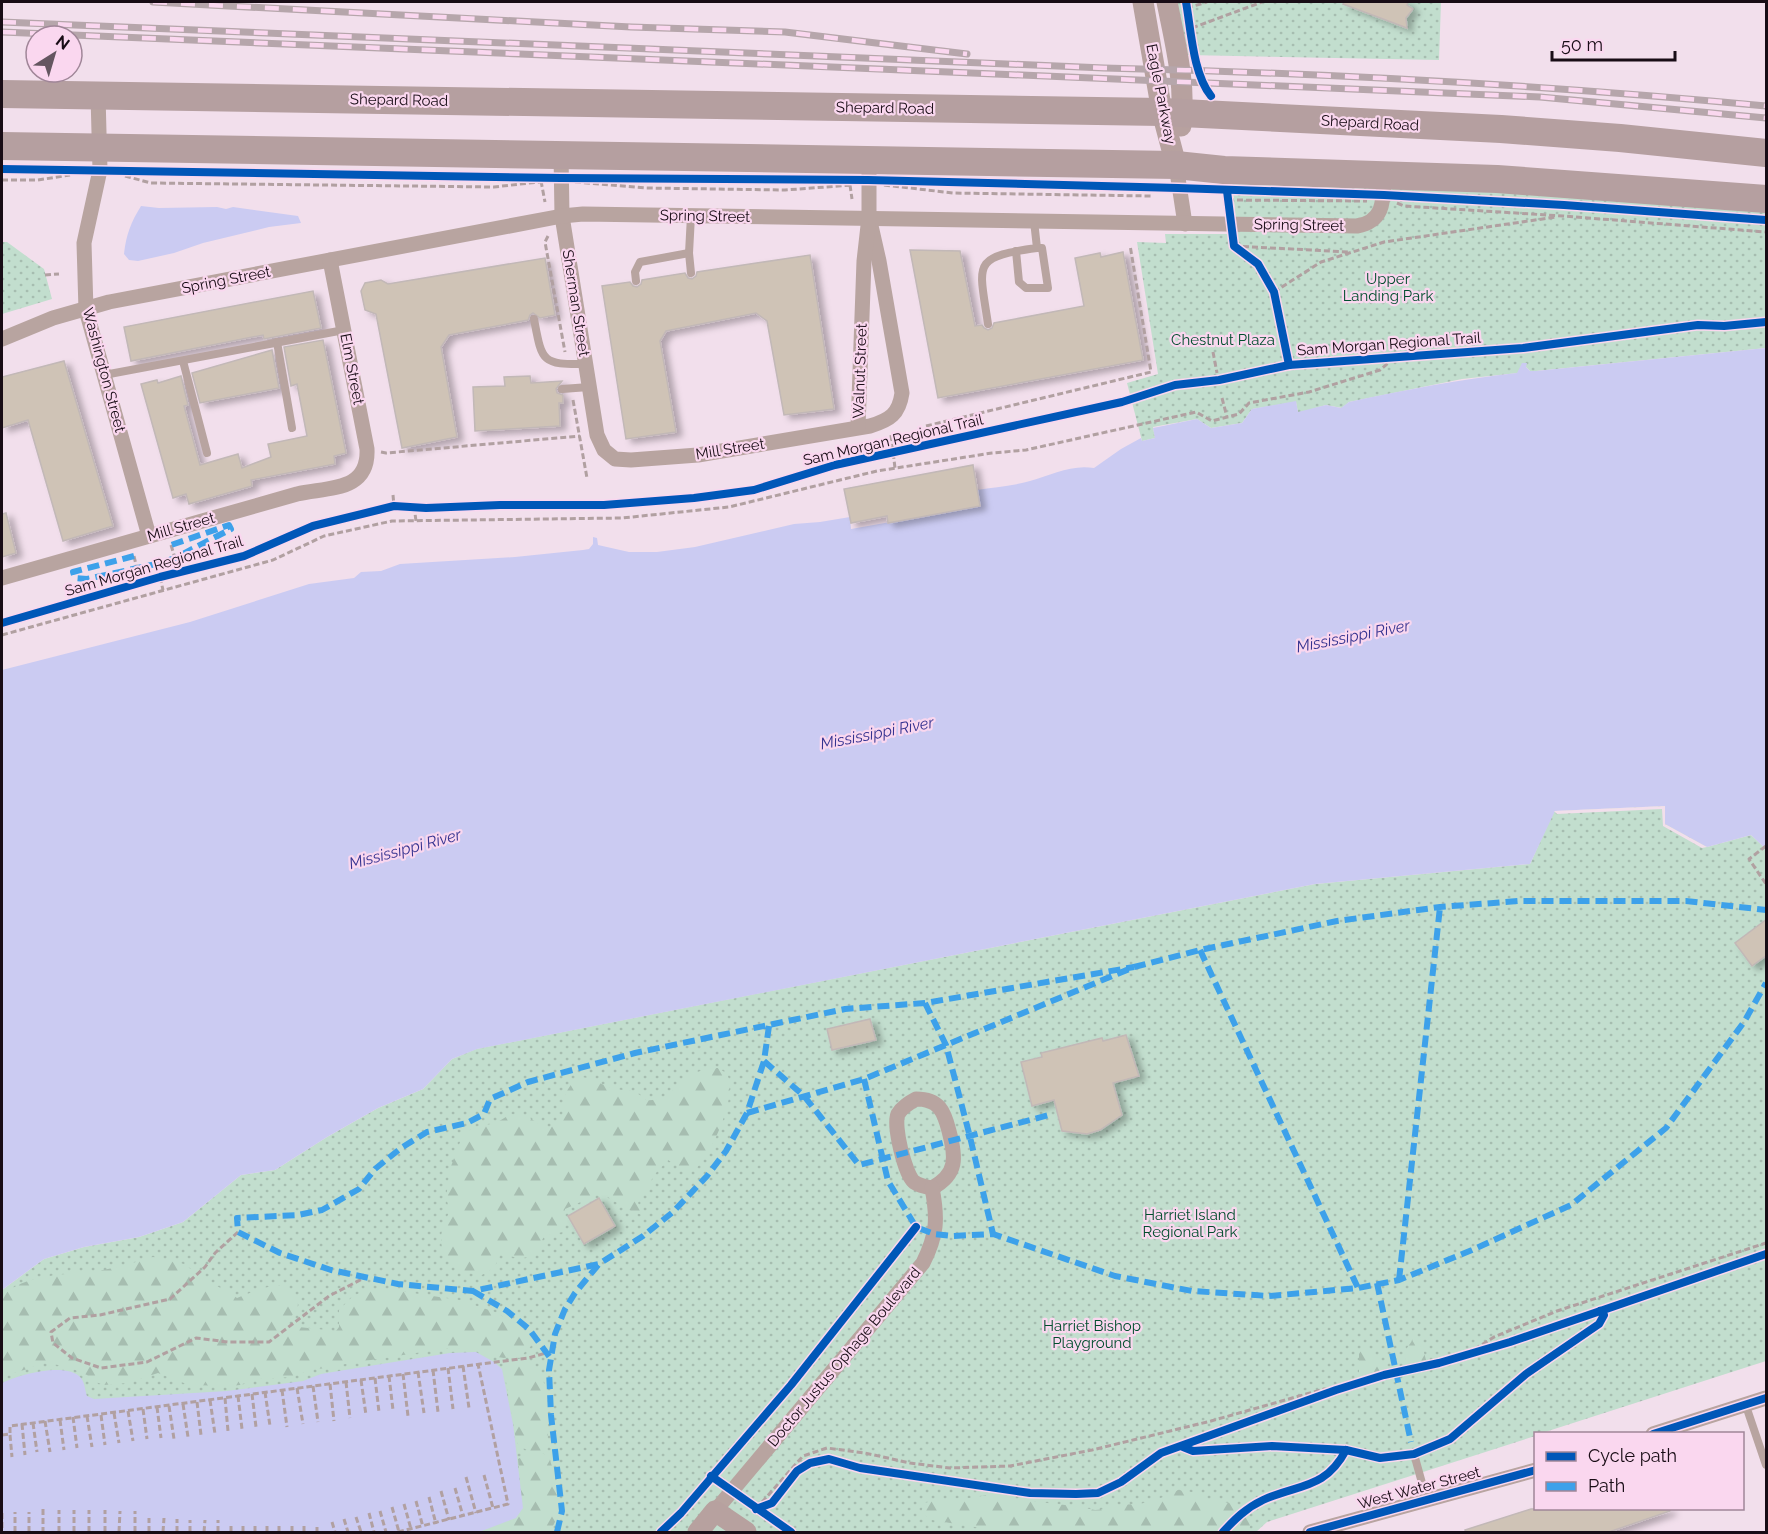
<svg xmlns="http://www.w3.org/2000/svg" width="1768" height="1534" viewBox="0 0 1768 1534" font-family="Raleway,sans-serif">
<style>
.grass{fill:url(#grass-dots)}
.forest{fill:url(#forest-firs)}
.water{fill:#cbcbf2}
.pier{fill:#f2dfec}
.building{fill:#cfc3b6;stroke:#c2b8b7;stroke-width:1.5;filter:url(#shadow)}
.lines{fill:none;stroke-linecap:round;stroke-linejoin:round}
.path{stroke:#b1a0a1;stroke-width:3;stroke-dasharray:6 3;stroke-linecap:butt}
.lane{stroke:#b8a4a0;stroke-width:8}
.street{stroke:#b8a4a0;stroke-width:15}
.secondary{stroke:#b7a19f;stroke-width:21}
.highway{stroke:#b59fa0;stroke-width:28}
.rail-casing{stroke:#b6a6ab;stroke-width:7}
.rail{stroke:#fad7ef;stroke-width:4.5;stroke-dasharray:14;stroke-linecap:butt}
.quiet{stroke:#3da1ea;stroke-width:6;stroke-dasharray:12 6;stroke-linecap:butt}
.cycleway-casing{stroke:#fad7ef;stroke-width:11}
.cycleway{stroke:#0057b8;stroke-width:8}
.labels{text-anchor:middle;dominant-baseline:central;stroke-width:4.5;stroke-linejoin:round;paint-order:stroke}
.street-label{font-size:15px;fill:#180c15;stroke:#fad7ef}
.park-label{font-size:15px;fill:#004e2d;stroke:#fad7ef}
.water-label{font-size:16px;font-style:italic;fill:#34328f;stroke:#fad7ef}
</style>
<defs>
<pattern id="grass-dots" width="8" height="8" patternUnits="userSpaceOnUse" patternTransform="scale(1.5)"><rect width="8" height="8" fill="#c2dece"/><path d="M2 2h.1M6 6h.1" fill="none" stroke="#a6bdb0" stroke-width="1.8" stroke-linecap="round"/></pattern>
<pattern id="forest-firs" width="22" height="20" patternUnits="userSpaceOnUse" patternTransform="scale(1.5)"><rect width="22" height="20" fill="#c2dece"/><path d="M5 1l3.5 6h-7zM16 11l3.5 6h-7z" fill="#a6bdb0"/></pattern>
<filter id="shadow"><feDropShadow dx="6" dy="4" stdDeviation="3" flood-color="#0004"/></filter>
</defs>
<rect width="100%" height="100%" fill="#f2dfec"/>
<g class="grass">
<polygon points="1177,2 1441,2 1439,60 1188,55"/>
<polygon points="1232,180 1362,183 1766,211 1766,348 1536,371 1530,371 1526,367 1518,373 1462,379 1349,402 1342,408 1326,405 1298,413 1296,402 1252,409 1242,423 1211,428 1197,419 1153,427 1155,438 1142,441 1127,383 1158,374 1137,242 1166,243 1165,234 1237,234"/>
<polygon points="2,242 7,242 44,269 52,299 2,314"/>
<polygon points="1665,806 1707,847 1751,835 1766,849 1766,1361 1542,1433 1536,1434 1535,1436 1267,1522 1256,1532 2,1532 2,1290 44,1259 84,1247 139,1237 183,1222 241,1175 275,1170 327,1137 378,1108 423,1089 452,1059 476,1049 1315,884 1530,864 1554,811"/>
</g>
<g class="forest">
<path d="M718,1068C720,1069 723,1071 726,1073C740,1090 713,1150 700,1164C697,1168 692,1170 689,1173L668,1160L655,1174L638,1203L648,1217L631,1211L601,1193L565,1209L563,1232L544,1236C534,1260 524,1262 501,1253L494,1268L480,1276C443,1266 431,1245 450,1211L446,1198L450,1169L463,1134L475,1127L496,1123L511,1114L530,1118L546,1129L563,1121C562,1102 563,1090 579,1077C595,1077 601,1086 615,1089C631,1092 633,1088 646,1100C677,1103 679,1068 718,1068Z"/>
<path d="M153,1257L184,1264L208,1282L225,1290L237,1298C257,1291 291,1271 298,1305L288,1323L289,1326L336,1331L339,1327V1310L353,1296L369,1289H386L459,1300L495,1312L507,1319L524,1333L531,1346L523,1354L504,1358L491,1356L475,1350L448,1348L339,1365L333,1368L312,1369L292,1377L255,1379L240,1385L230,1386L189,1385L158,1373L127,1383L104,1385L93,1381L87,1375L66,1366L43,1363L24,1370L2,1376V1297C23,1272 76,1275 108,1269C123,1266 138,1261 153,1257Z"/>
<polygon points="1414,1338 1423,1349 1426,1360 1404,1366 1407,1348"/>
<path d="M1359,1349C1370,1351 1382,1359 1381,1371L1359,1374Z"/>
<path d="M523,1358C533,1361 541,1373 544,1383C547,1394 550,1436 546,1446C544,1450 544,1450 540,1452L548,1456C554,1468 560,1496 559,1510C558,1518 553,1525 550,1532H446L520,1482L518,1459L531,1452L519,1446L516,1440L505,1376L502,1369L505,1362Z"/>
<polygon points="1178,1490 1198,1493 1207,1499 1240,1505 1249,1516 1250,1527 1245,1532 1033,1532 1015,1530 997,1532 987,1529 932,1520 921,1513 924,1503 941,1499 974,1498 1001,1491 1012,1499 1074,1506 1095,1510 1107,1509 1115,1505 1140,1504 1167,1496"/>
</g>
<g class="water">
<path d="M141,206L159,208L217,207L226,209L233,207L298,216L301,223L269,227L203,243L174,253L138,261L129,260L124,254C126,235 131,222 141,206Z"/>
<path d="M1766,348V849L1751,835L1707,847L1665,824V806L1555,811L1530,864L1315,884L477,1049L452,1059L423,1089L378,1108L327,1137L275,1170L241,1175L183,1222L139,1237L84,1247L44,1259L2,1290V670L190,622L309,584L354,578L361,572L381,571L400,564L515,557L583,550L589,549L593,544V537L597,538L598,545L629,552H657L695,547L794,524L820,522L850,517L851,529L980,506L977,490C994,487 1013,486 1030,481C1051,475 1072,464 1094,468L1121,449L1141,438L1142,441L1155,438L1153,428L1197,419L1211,428L1242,423L1252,409L1296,401L1298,412L1326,405L1341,408L1349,402C1405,390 1460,379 1517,373L1522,363H1527L1526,367L1530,371H1536Z"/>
<path d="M476,1352L494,1362L502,1369L513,1424L523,1508L516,1518L479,1532H2V1383C18,1375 67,1361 81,1378C85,1383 85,1391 87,1396L94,1399L227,1391L303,1381L321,1374L363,1367L450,1353Z"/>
</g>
<polygon class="pier" points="1665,806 1665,824 1707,847 1702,848 1663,826 1662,809 1557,814 1554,811"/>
<g class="building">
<polygon points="1344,2 1408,2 1407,5 1413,9 1406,18 1407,28 1343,4"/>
<polygon points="910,250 960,251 975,326 982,325 984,328 988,330 992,328 994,323 1084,306 1075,258 1100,253 1101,257 1123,252 1143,360 938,398"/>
<polygon points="810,255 834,409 784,415 767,321 756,313 666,331 660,341 676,432 626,439 602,286 630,282 633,286 637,287 641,284 642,280 685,273 688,278 692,279 696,276 697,272"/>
<polygon points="545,258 555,315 540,318 533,313 530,315 528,320 449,335 441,347 457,437 402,448 376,314 365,310 361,291 365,283 381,280 388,284"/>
<polygon points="313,291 321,328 264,339 263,335 131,361 124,327"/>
<polygon points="323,340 346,453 334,456 335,464 251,480 252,486 189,504 186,494 173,498 141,384 157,380 158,383 181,376 188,405 184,406 200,465 238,454 242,468 271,457 268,444 307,436 297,384 291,386 284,347"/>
<polygon points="272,350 279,388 200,403 192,373"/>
<polygon points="64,361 113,526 63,541 28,420 2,428 2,377"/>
<polygon points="530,376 531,383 562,381 556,389 557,393 563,395 563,403 559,403 560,426 475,431 473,387 505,386 504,377"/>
<polygon points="973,465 980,506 888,523 887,516 851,523 844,489"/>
<polygon points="6,513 16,553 2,557 2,514"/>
<polygon points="1767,919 1767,955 1752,966 1735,943"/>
<polygon points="870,1019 876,1040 832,1050 827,1029"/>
<polygon points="1126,1035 1139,1076 1113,1083 1122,1115 1100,1130 1087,1134 1062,1131 1054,1100 1032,1106 1021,1062 1042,1057 1041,1053 1102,1038 1103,1041"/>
<polygon points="599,1198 615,1226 584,1244 568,1216"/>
<polygon points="1531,1509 1670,1509 1670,1511 1606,1533 1466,1533 1465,1530"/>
</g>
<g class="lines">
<g class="path">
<polyline points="1187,8 1207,2"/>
<polyline points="1192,28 1262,2"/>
<polyline points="125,176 151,183 494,187 548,181"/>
<polyline points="2,180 38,180 70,175"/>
<polyline points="541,181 545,202"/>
<polyline points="575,182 646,188 785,190 853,185"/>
<polyline points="850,185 852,199"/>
<polyline points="884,185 953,193 1151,196"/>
<polyline points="1228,200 1367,201"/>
<polyline points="1397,203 1404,206 1563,216 1766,232"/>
<polyline points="548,236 545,242 565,352"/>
<polyline points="1234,246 1349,252"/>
<polyline points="45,275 59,274"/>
<polyline points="1274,292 1321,262 1384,242 1556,217"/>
<polyline points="1213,352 1217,373"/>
<polyline points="1222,398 1227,417"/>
<polyline points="573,400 587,478"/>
<polyline points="926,426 1151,372 1130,245"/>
<polyline points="891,435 895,468"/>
<polyline points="381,452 386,453 580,436"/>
<polyline points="393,495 394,506"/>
<polyline points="414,506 416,521"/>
<polyline points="171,545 175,558"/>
<polyline points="134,556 137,569"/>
<polyline points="160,577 163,590"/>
<polyline points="2,635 273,560 324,536 392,521 622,518 729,507 877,471 992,453 1026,450 1196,412 1212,421 1239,414 1249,403 1309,392 1380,370 1393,359"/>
<polyline points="1766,846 1749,859 1766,884"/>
<polyline points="238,1232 215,1253 205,1267 170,1299 100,1315 70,1318 51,1332 53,1343 72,1358 101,1368 147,1362 196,1338 228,1342 269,1342 329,1296 366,1277"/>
<polyline points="1467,1354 1494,1337 1557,1311 1766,1243"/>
<polyline points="463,1366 469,1408"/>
<polyline points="448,1368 453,1409"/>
<polyline points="433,1370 438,1412"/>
<polyline points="418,1372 424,1413"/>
<polyline points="403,1374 408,1416"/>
<polyline points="389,1376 393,1410"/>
<polyline points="375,1378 379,1412"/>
<polyline points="361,1380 366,1415"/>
<polyline points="346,1382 350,1418"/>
<polyline points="330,1384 334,1421"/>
<polyline points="313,1386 318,1422"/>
<polyline points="297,1388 303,1424"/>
<polyline points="282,1390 287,1427"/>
<polyline points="265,1392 270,1426"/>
<polyline points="252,1394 256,1427"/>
<polyline points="238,1396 242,1429"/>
<polyline points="225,1398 228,1431"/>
<polyline points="210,1400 215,1434"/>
<polyline points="197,1402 201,1435"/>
<polyline points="183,1404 188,1437"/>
<polyline points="169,1406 174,1439"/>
<polyline points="157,1407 161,1438"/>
<polyline points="143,1409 147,1439"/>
<polyline points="128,1411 133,1441"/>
<polyline points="114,1413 119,1443"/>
<polyline points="101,1415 105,1445"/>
<polyline points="87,1416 92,1447"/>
<polyline points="73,1417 77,1448"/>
<polyline points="60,1420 64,1450"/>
<polyline points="45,1421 50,1452"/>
<polyline points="33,1423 37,1452"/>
<polyline points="22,1424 25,1455"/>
<polyline points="2,1435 10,1434 10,1426 496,1362 528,1358 546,1353"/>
<polyline points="10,1435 12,1457"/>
<polyline points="484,1475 493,1508"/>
<polyline points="466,1477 476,1513"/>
<polyline points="455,1488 463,1516"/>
<polyline points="441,1491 449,1520"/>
<polyline points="429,1497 436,1524"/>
<polyline points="416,1501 423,1527"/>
<polyline points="404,1504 411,1529"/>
<polyline points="392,1507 399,1532"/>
<polyline points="43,1509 43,1532"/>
<polyline points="756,1509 803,1456 827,1448 865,1453 910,1463 950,1468 1010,1466 1092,1450 1211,1421 1324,1389 1336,1390"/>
<polyline points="380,1511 386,1532"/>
<polyline points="2,1513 2,1532"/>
<polyline points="369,1513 374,1532"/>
<polyline points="356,1517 361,1532"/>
<polyline points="344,1519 348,1532"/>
<polyline points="332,1522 335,1532"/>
<polyline points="304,1526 304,1532"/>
<polyline points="15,1532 15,1512"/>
<polyline points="29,1532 29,1512"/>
<polyline points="59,1532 59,1510"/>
<polyline points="74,1532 74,1510"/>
<polyline points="89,1532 89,1510"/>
<polyline points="105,1532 105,1510"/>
<polyline points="119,1532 120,1511"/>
<polyline points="135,1532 135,1511"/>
<polyline points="149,1532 149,1518"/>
<polyline points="163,1532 164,1518"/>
<polyline points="177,1532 177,1519"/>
<polyline points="190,1532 190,1520"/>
<polyline points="204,1532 205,1520"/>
<polyline points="218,1532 218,1520"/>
<polyline points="231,1532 231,1524"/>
<polyline points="243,1532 243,1525"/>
<polyline points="255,1532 255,1525"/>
<polyline points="267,1532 267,1525"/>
<polyline points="279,1532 279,1526"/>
<polyline points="292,1532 292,1526"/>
<polyline points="317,1532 317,1527"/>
<polyline points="398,1532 508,1504 478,1364"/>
</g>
<g class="lane">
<polyline points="691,216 689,253 691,273"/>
<polyline points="1016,251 1019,282 1026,288 1048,288 1042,248 1037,248"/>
<polyline points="636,281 635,272 640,262 689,253"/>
<path d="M534,319C542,361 541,365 585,364"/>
<path d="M988,324C979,263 971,257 1037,248L1034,221"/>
<polyline points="277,342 292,428"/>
<polyline points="183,361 207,453"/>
<polyline points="104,375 344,330"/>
<polyline points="562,389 589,387"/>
<polyline points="1745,1403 1766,1465"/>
<polyline points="1414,1454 1427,1501"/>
</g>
<g class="street">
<polyline points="98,95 100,170 84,243 86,310 149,536"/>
<path d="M561,154L562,216L597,435L604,450L615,459L631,460L698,455L870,426C890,420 899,414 902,393L879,261L869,217"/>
<polyline points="1176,165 1185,224"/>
<path d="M2,339L53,318L109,302L562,216L583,214L1357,226C1386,221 1383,198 1384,174"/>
<polyline points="858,427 864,261 869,217 869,159"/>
<path d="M2,578L297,494C328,487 369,492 367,449L330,260"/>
<path d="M916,1099C939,1099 944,1111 949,1131C956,1157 958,1174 932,1188C926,1187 920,1186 914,1182C905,1174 893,1126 898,1114C902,1107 909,1103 916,1099Z"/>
<polyline points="1653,1434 1766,1398"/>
<path d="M715,1511L923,1263C937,1235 938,1219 932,1188"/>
<polyline points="1310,1532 1536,1470"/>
</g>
<g class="secondary">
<polyline points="1143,2 1162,112 1176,165"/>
<path d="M1167,2C1175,42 1186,84 1181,126"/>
<polyline points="698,1532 715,1511 746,1532"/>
</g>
<g class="highway">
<polyline points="2,94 1162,112 1501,129 1620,138 1766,153"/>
<polyline points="2,146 1176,165 1224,170 1497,179 1766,199"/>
</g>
<defs>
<g id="rail">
<polyline points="153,2 631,27 785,32 967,54"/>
<path d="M2,22L1104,68C1325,73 1546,85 1766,106"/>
<polyline points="2,32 1540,97 1766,118"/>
</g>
</defs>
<use href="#rail" class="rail-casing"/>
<use href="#rail" class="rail"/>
<g class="quiet">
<polyline points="134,556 73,572 75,578 87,579 156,564 175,558 231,529 229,525 171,545"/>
<polyline points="1200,950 1358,1288"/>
<polyline points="925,1003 946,1045 970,1137 993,1234"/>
<polyline points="769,1026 764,1061 747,1113 726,1151 707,1176 673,1212 643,1236 599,1264 473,1291 398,1284 331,1270 280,1253 238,1232 237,1218 298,1215 322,1210 359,1189 375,1169 401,1148 427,1132 467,1123 484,1114 490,1099 528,1082 635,1053 845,1009 925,1003 1134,967"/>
<polyline points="764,1061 804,1096 859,1165 1049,1115"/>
<polyline points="864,1079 888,1181 916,1227 934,1234 952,1236 993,1234 1115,1276 1192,1291 1269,1296 1358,1288 1399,1280 1472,1250 1571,1205 1666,1128 1744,1022 1766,983"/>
<polyline points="747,1113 864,1079 1134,967 1200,950 1337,921 1440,907 1519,901 1686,901 1766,910"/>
<polyline points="1399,1280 1440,907"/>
<polyline points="1377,1283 1411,1442"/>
<polyline points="473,1291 507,1311 529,1329 551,1359"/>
<polyline points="557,1532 562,1511 551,1415 549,1370 555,1334 565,1309 575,1293 599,1264"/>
</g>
<defs>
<g id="cycleway">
<path d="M1186,2C1191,30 1193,74 1211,96"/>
<polyline points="2,169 561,178 868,180 1178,188 1384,195 1564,205 1766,220"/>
<polyline points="1227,191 1234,246 1258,264 1274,292 1289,365"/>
<polyline points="2,623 160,577 244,556 313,526 394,506 426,508 500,505 604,505 694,498 754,490 835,465 1122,402 1175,385 1219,380 1289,365 1523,348 1698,325 1724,326 1766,322"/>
<polyline points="1653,1434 1766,1398"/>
<polyline points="1183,1447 1193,1451 1272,1446 1346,1450 1380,1458 1414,1454 1450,1439 1526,1374 1599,1324 1604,1315 1600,1311"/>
<polyline points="711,1476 791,1532"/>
<polyline points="756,1509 772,1503 797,1471 810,1463 829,1459 860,1468 1030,1493 1076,1494 1098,1493 1121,1482 1161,1453 1336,1390 1384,1375 1439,1363 1510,1342 1766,1254"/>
<polyline points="661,1532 681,1513 791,1385 916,1227"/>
<path d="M1223,1532C1235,1519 1246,1508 1263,1500C1298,1484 1325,1490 1346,1450"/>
<polyline points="1310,1532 1536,1470"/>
</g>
</defs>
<use href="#cycleway" class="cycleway-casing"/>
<use href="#cycleway" class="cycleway"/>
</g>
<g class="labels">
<g class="street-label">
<text transform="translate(1161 94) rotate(79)">Eagle Parkway</text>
<text transform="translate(399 100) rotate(1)">Shepard Road</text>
<text transform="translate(885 108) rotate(1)">Shepard Road</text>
<text transform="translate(1370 123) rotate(3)">Shepard Road</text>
<text transform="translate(705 216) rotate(1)">Spring Street</text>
<text transform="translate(1299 225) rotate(1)">Spring Street</text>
<text transform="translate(226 280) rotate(-11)">Spring Street</text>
<text transform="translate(576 303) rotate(81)">Sherman Street</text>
<text transform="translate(1389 344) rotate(-4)">Sam Morgan Regional Trail</text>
<text transform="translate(352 369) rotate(79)">Elm Street</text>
<text transform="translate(104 370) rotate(75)">Washington Street</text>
<text transform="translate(860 371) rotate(-88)">Walnut Street</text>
<text transform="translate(893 440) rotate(-13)">Sam Morgan Regional Trail</text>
<text transform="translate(730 449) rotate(-9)">Mill Street</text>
<text transform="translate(181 527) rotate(-16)">Mill Street</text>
<text transform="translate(154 566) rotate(-16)">Sam Morgan Regional Trail</text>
<text transform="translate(844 1357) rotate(-50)">Doctor Justus Ophage Boulevard</text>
<text transform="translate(1419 1488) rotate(-15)">West Water Street</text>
</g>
<g class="park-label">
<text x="1388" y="279">Upper<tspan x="1388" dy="17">Landing Park</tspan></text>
<text x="1223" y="340">Chestnut Plaza</text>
<text x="1190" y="1215">Harriet Island<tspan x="1190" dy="17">Regional Park</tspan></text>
<text x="1092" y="1326">Harriet Bishop<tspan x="1092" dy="17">Playground</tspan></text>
</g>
<g class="water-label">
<text transform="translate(1353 636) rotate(-11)">Mississippi River</text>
<text transform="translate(877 733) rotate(-11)">Mississippi River</text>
<text transform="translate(405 849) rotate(-15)">Mississippi River</text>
</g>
</g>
<rect width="1768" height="1534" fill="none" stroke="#180c15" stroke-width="6"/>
<rect x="1534" y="1432" width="210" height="78" fill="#fad7ef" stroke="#a08698" stroke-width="1.5"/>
<rect x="1546" y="1452" width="30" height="9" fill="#0057b8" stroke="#a08698" stroke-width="1.5"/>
<text x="1588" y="1462" font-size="18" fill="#180c15">Cycle path</text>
<rect x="1546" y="1482" width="30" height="9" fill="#3da1ea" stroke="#a08698" stroke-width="1.5"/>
<text x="1588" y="1492" font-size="18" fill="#180c15">Path</text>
<g transform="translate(54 54) rotate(37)"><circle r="28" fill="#fad7ef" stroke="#a08698" stroke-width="1.5"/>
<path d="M0-4.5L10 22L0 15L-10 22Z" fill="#645660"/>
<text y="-9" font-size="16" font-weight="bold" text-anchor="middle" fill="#180c15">N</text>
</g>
<path d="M1552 51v9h123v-9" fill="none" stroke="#180c15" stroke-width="3"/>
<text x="1561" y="51" font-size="18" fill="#180c15" stroke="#fad7ef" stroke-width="4.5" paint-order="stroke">50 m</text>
</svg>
